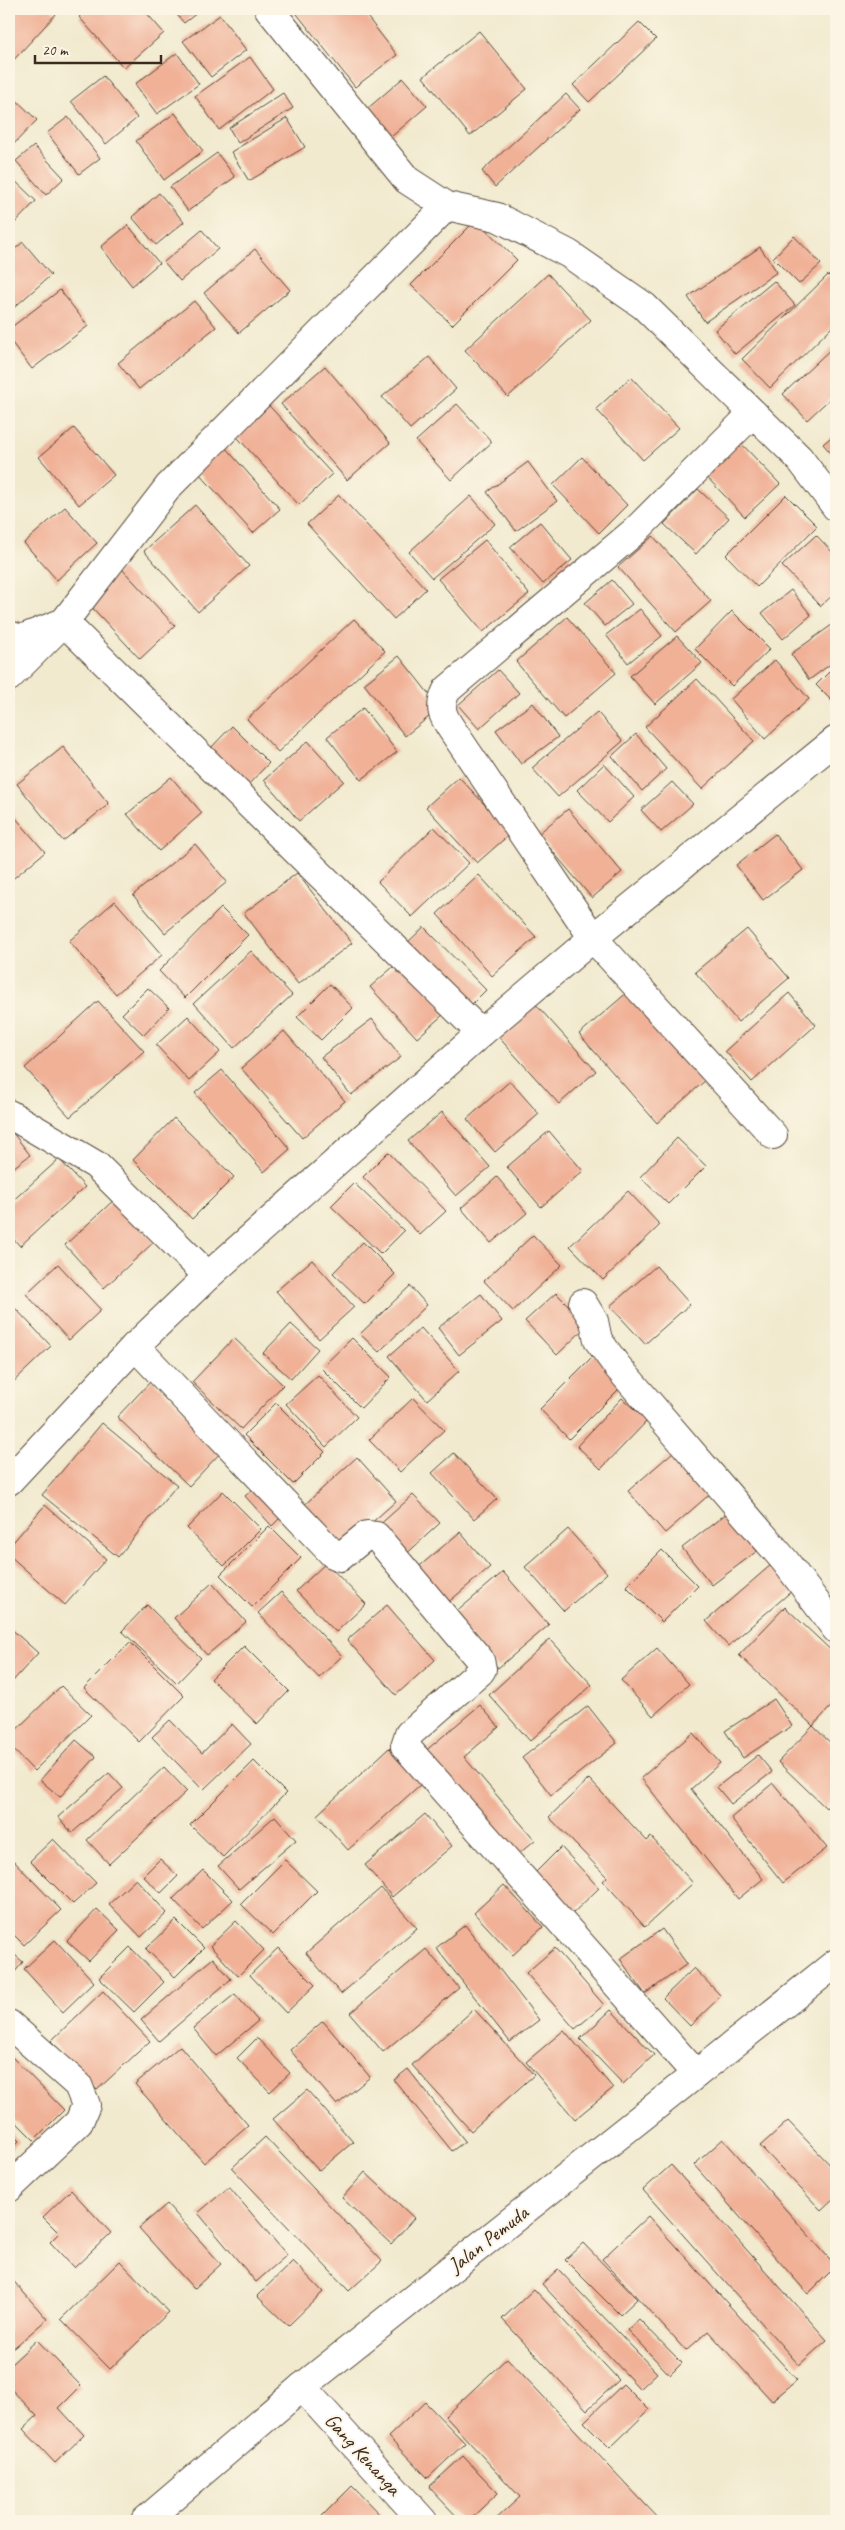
<svg xmlns="http://www.w3.org/2000/svg" width="845" height="2530" viewBox="0 0 845 2530" font-family="Caveat,sans-serif">
<style>
.building{fill:#f0b197}
.lines{fill:none;stroke-linecap:round;stroke-linejoin:round}
.minor-casing{stroke:#564739;stroke-width:30}
.secondary-casing{stroke:#564739;stroke-width:30}
.minor{stroke:#fff;stroke-width:28}
.secondary{stroke:#fff;stroke-width:28}
.labels{text-anchor:middle;dominant-baseline:central;stroke-width:4;stroke-linejoin:round;paint-order:stroke}
.street-label{font-size:21px;fill:#3b2a1e;stroke:#fcf5e5}
</style>
<rect width="100%" height="100%" fill="#fcf5e5"/>
<filter id="ink" filterUnits="userSpaceOnUse"><feTurbulence type="fractalNoise" baseFrequency=".02" numOctaves="2"/><feDisplacementMap in="SourceGraphic" scale="10" xChannelSelector="R" yChannelSelector="G"/><feConvolveMatrix kernelMatrix="1 2 1 2 8 2 1 2 1" color-interpolation-filters="sRGB"/></filter>
<filter id="wash" filterUnits="userSpaceOnUse"><feTurbulence type="fractalNoise" baseFrequency=".0096" numOctaves="4" result="noise"/><feDisplacementMap in="SourceGraphic" scale="20" xChannelSelector="R" yChannelSelector="G"/><feGaussianBlur stdDeviation="1.12" result="paint"/><feColorMatrix in="noise" values="0 0 0 0 0 0 0 0 0 0 0 0 0 0 0 0 0 1.4 0 .05"/><feComposite in="paint" operator="in"/></filter>
<g filter="url(#wash)">
<rect width="100%" height="100%" fill="#f1eacf"/>
<g id="blocks">
<g class="building">
<polygon points="14,9 51,9 56,14 9,65 9,15"/>
<polygon points="88,9 143,9 164,33 124,68 79,17"/>
<polygon points="172,9 202,9 184,23"/>
<polygon points="293,9 361,9 397,55 355,87"/>
<polygon points="220,15 246,50 211,77 183,41"/>
<polygon points="639,22 656,39 589,102 573,85"/>
<polygon points="479,31 527,89 470,136 423,77"/>
<polygon points="177,53 199,84 157,114 135,84"/>
<polygon points="250,57 273,89 219,130 195,96"/>
<polygon points="103,76 137,118 106,144 71,101"/>
<polygon points="403,78 427,106 391,137 367,109"/>
<polygon points="9,93 37,120 9,149"/>
<polygon points="283,93 293,108 238,143 229,128"/>
<polygon points="566,94 580,109 495,187 482,171"/>
<polygon points="175,113 203,151 164,180 136,141"/>
<polygon points="68,117 100,158 79,174 47,133"/>
<polygon points="287,118 305,147 249,181 231,152"/>
<polygon points="34,146 64,178 46,195 16,161"/>
<polygon points="217,153 235,177 188,211 170,187"/>
<polygon points="9,175 36,201 10,228 9,226"/>
<polygon points="159,193 184,222 156,245 132,217"/>
<polygon points="476,220 517,260 452,325 411,285"/>
<polygon points="128,225 159,263 132,286 101,247"/>
<polygon points="202,230 218,249 180,281 164,262"/>
<polygon points="794,236 821,264 799,284 773,258"/>
<polygon points="23,242 51,275 9,312 9,254"/>
<polygon points="760,247 777,272 705,322 688,297"/>
<polygon points="255,249 290,290 239,333 204,293"/>
<polygon points="548,274 591,320 508,397 465,350"/>
<polygon points="828,275 836,283 836,323 770,388 742,359"/>
<polygon points="774,281 795,305 735,354 715,330"/>
<polygon points="60,290 88,326 32,369 9,339 9,329"/>
<polygon points="194,301 216,327 139,389 118,363"/>
<polygon points="836,344 836,393 807,420 783,394"/>
<polygon points="429,357 456,389 410,429 382,397"/>
<polygon points="325,366 390,443 347,480 281,404"/>
<polygon points="631,377 679,428 643,460 596,409"/>
<polygon points="261,397 332,474 299,505 228,427"/>
<polygon points="457,404 492,442 451,480 416,441"/>
<polygon points="74,428 114,475 79,505 39,457"/>
<polygon points="836,433 836,459 823,444"/>
<polygon points="737,439 780,484 745,517 702,472"/>
<polygon points="224,446 280,509 253,533 197,471"/>
<polygon points="582,457 627,505 599,533 553,485"/>
<polygon points="528,462 557,501 516,531 487,492"/>
<polygon points="698,489 729,518 696,554 664,524"/>
<polygon points="339,495 426,589 394,619 307,524"/>
<polygon points="786,495 817,526 757,587 726,555"/>
<polygon points="471,496 495,524 432,578 409,552"/>
<polygon points="195,505 249,566 198,612 144,551"/>
<polygon points="65,507 97,543 57,580 24,543"/>
<polygon points="540,522 572,560 543,584 510,547"/>
<polygon points="816,535 836,556 836,592 821,606 782,566"/>
<polygon points="653,536 711,601 676,632 618,567"/>
<polygon points="485,540 529,594 483,632 438,579"/>
<polygon points="122,569 175,626 140,659 87,602"/>
<polygon points="612,580 632,604 605,626 585,603"/>
<polygon points="791,590 811,615 783,639 762,613"/>
<polygon points="640,609 662,636 628,663 606,635"/>
<polygon points="732,611 770,649 732,686 695,649"/>
<polygon points="567,617 616,673 564,718 516,662"/>
<polygon points="354,619 385,651 278,752 247,719"/>
<polygon points="836,622 836,660 809,680 791,654"/>
<polygon points="677,636 702,663 655,704 630,676"/>
<polygon points="399,656 440,708 405,736 364,684"/>
<polygon points="775,660 809,699 765,739 731,699"/>
<polygon points="833,668 836,671 836,705 816,685"/>
<polygon points="498,670 519,693 479,729 458,705"/>
<polygon points="697,679 754,741 702,789 645,727"/>
<polygon points="533,703 558,737 521,764 496,730"/>
<polygon points="363,708 397,752 361,780 327,737"/>
<polygon points="597,712 623,741 558,797 532,768"/>
<polygon points="232,726 269,763 244,789 206,753"/>
<polygon points="636,734 666,769 642,791 612,756"/>
<polygon points="308,741 344,781 299,821 264,780"/>
<polygon points="63,747 109,804 63,841 17,784"/>
<polygon points="604,764 634,797 608,822 577,790"/>
<polygon points="171,777 202,813 159,851 127,814"/>
<polygon points="459,777 511,833 477,863 426,807"/>
<polygon points="672,782 693,804 661,832 641,810"/>
<polygon points="568,809 622,872 592,898 538,834"/>
<polygon points="9,810 45,852 9,882"/>
<polygon points="434,827 469,863 412,917 378,882"/>
<polygon points="775,834 803,870 763,900 736,865"/>
<polygon points="195,844 227,882 165,933 133,895"/>
<polygon points="297,873 352,943 298,984 244,913"/>
<polygon points="479,875 536,937 492,976 437,914"/>
<polygon points="115,901 162,955 116,994 69,941"/>
<polygon points="221,908 248,935 185,998 159,971"/>
<polygon points="424,927 486,990 468,1008 406,944"/>
<polygon points="747,929 789,978 738,1022 695,972"/>
<polygon points="251,951 292,995 234,1048 194,1003"/>
<polygon points="400,961 446,1012 417,1038 370,987"/>
<polygon points="330,984 353,1008 321,1040 297,1017"/>
<polygon points="148,988 169,1008 144,1035 122,1014"/>
<polygon points="629,991 707,1079 657,1123 579,1034"/>
<polygon points="789,993 816,1025 752,1082 725,1051"/>
<polygon points="530,998 596,1071 559,1104 493,1031"/>
<polygon points="98,1001 144,1051 70,1117 25,1068"/>
<polygon points="188,1016 220,1052 189,1081 156,1045"/>
<polygon points="372,1019 401,1057 351,1095 321,1057"/>
<polygon points="284,1031 345,1101 302,1138 241,1068"/>
<polygon points="222,1070 290,1149 264,1172 195,1093"/>
<polygon points="510,1081 539,1114 495,1152 467,1119"/>
<polygon points="442,1112 490,1167 456,1196 408,1141"/>
<polygon points="174,1118 234,1177 192,1219 133,1160"/>
<polygon points="9,1128 30,1155 9,1171"/>
<polygon points="549,1131 583,1171 541,1207 507,1167"/>
<polygon points="677,1138 706,1166 668,1204 640,1177"/>
<polygon points="388,1152 446,1211 420,1235 363,1177"/>
<polygon points="59,1159 85,1187 20,1246 9,1234 9,1204"/>
<polygon points="497,1177 527,1213 491,1243 461,1208"/>
<polygon points="354,1183 404,1231 381,1254 331,1206"/>
<polygon points="628,1191 660,1225 603,1280 570,1246"/>
<polygon points="115,1199 154,1242 104,1288 65,1245"/>
<polygon points="533,1235 562,1265 513,1311 484,1281"/>
<polygon points="363,1242 395,1274 365,1304 333,1273"/>
<polygon points="312,1260 354,1307 319,1339 276,1291"/>
<polygon points="58,1264 101,1310 69,1340 26,1294"/>
<polygon points="656,1266 690,1304 645,1344 610,1306"/>
<polygon points="410,1286 427,1305 379,1352 360,1334"/>
<polygon points="556,1293 588,1325 557,1355 525,1321"/>
<polygon points="481,1294 502,1321 459,1355 438,1328"/>
<polygon points="14,1307 51,1346 9,1386 9,1312"/>
<polygon points="291,1324 318,1349 291,1379 263,1353"/>
<polygon points="421,1328 459,1371 427,1400 389,1356"/>
<polygon points="234,1338 283,1385 241,1429 192,1382"/>
<polygon points="352,1338 391,1377 361,1408 321,1368"/>
<polygon points="595,1354 624,1384 569,1439 540,1409"/>
<polygon points="318,1375 357,1417 326,1447 286,1404"/>
<polygon points="152,1380 224,1449 189,1486 117,1417"/>
<polygon points="413,1398 444,1430 400,1472 369,1440"/>
<polygon points="622,1398 647,1421 601,1469 577,1446"/>
<polygon points="276,1403 325,1452 293,1484 244,1435"/>
<polygon points="102,1423 177,1485 118,1557 42,1495"/>
<polygon points="680,1446 717,1488 665,1533 628,1491"/>
<polygon points="454,1453 497,1499 474,1519 432,1473"/>
<polygon points="357,1457 396,1501 340,1551 301,1508"/>
<polygon points="259,1484 285,1513 272,1526 245,1496"/>
<polygon points="223,1491 261,1529 224,1566 187,1528"/>
<polygon points="413,1495 440,1523 402,1558 376,1528"/>
<polygon points="45,1505 106,1559 65,1605 9,1555 9,1547"/>
<polygon points="727,1513 757,1551 712,1585 682,1548"/>
<polygon points="269,1526 301,1558 252,1607 220,1575"/>
<polygon points="568,1529 607,1573 564,1611 525,1567"/>
<polygon points="460,1532 490,1567 445,1605 415,1570"/>
<polygon points="662,1550 698,1586 662,1622 626,1586"/>
<polygon points="326,1563 366,1604 336,1632 296,1591"/>
<polygon points="772,1564 794,1589 728,1646 706,1621"/>
<polygon points="503,1572 549,1625 498,1668 453,1615"/>
<polygon points="212,1583 246,1622 207,1655 174,1618"/>
<polygon points="281,1592 342,1656 319,1678 258,1613"/>
<polygon points="147,1605 201,1658 177,1683 122,1631"/>
<polygon points="387,1605 435,1660 396,1695 347,1640"/>
<polygon points="785,1607 836,1655 836,1701 813,1726 836,1748 836,1797 826,1808 778,1762 813,1726 739,1655"/>
<polygon points="9,1627 38,1653 12,1682 9,1679"/>
<polygon points="550,1639 592,1685 530,1741 489,1695"/>
<polygon points="130,1642 184,1696 139,1742 84,1688"/>
<polygon points="244,1646 289,1691 257,1724 211,1679"/>
<polygon points="657,1648 689,1684 653,1716 621,1680"/>
<polygon points="61,1686 91,1715 34,1771 9,1745 9,1737"/>
<polygon points="774,1699 792,1726 743,1758 725,1731"/>
<polygon points="480,1705 499,1727 464,1757 535,1840 514,1858 423,1753"/>
<polygon points="588,1706 617,1743 551,1795 522,1758"/>
<polygon points="170,1720 202,1753 232,1724 251,1744 203,1790 152,1737"/>
<polygon points="693,1733 720,1763 691,1789 763,1879 738,1899 641,1778"/>
<polygon points="76,1740 96,1757 60,1797 40,1780"/>
<polygon points="389,1748 422,1783 348,1850 317,1815"/>
<polygon points="758,1755 772,1772 731,1804 717,1787"/>
<polygon points="254,1761 286,1793 223,1857 190,1825"/>
<polygon points="164,1767 187,1791 109,1864 87,1840"/>
<polygon points="109,1773 123,1788 72,1833 58,1817"/>
<polygon points="589,1779 647,1841 651,1837 693,1883 645,1927 603,1881 607,1877 549,1817"/>
<polygon points="773,1783 827,1848 783,1883 731,1818"/>
<polygon points="425,1814 452,1846 392,1897 365,1865"/>
<polygon points="275,1816 296,1840 239,1889 218,1866"/>
<polygon points="53,1839 96,1883 73,1904 30,1861"/>
<polygon points="561,1847 599,1888 571,1915 533,1875"/>
<polygon points="9,1856 61,1910 24,1945 9,1930"/>
<polygon points="160,1859 178,1876 161,1893 143,1876"/>
<polygon points="285,1860 317,1891 273,1935 241,1904"/>
<polygon points="203,1870 233,1900 202,1929 173,1899"/>
<polygon points="136,1879 167,1913 141,1937 109,1904"/>
<polygon points="504,1885 543,1927 513,1955 474,1913"/>
<polygon points="381,1888 417,1928 341,1994 306,1953"/>
<polygon points="97,1909 119,1930 89,1961 67,1941"/>
<polygon points="176,1920 204,1948 175,1977 146,1949"/>
<polygon points="236,1921 264,1950 238,1976 210,1946"/>
<polygon points="465,1925 539,2020 510,2042 436,1948"/>
<polygon points="662,1929 687,1964 645,1994 620,1959"/>
<polygon points="55,1940 94,1982 63,2012 24,1969"/>
<polygon points="130,1947 164,1982 134,2012 99,1978"/>
<polygon points="278,1948 315,1985 286,2013 250,1975"/>
<polygon points="555,1948 604,2005 575,2029 526,1973"/>
<polygon points="426,1949 459,1988 383,2052 350,2013"/>
<polygon points="9,1950 23,1962 9,1979"/>
<polygon points="213,1958 231,1979 159,2041 141,2020"/>
<polygon points="694,1968 721,1996 690,2026 663,1998"/>
<polygon points="103,1991 150,2041 97,2090 51,2041"/>
<polygon points="235,1994 258,2021 216,2056 193,2028"/>
<polygon points="474,2009 534,2075 471,2131 412,2065"/>
<polygon points="611,2010 654,2055 623,2084 580,2039"/>
<polygon points="323,2021 370,2077 337,2105 290,2050"/>
<polygon points="564,2030 613,2088 575,2119 526,2062"/>
<polygon points="257,2038 290,2073 270,2092 237,2058"/>
<polygon points="180,2046 248,2125 204,2163 135,2084"/>
<polygon points="9,2054 64,2110 34,2140 9,2115"/>
<polygon points="408,2069 465,2141 452,2151 394,2080"/>
<polygon points="307,2090 353,2142 319,2171 273,2119"/>
<polygon points="788,2121 836,2171 836,2196 821,2210 760,2146"/>
<polygon points="9,2131 19,2141 9,2151"/>
<polygon points="265,2137 382,2261 349,2291 232,2168"/>
<polygon points="723,2139 836,2266 808,2294 694,2165"/>
<polygon points="671,2165 827,2340 799,2365 643,2190"/>
<polygon points="365,2172 414,2218 391,2244 342,2198"/>
<polygon points="229,2187 287,2255 256,2282 198,2213"/>
<polygon points="71,2190 111,2233 74,2268 50,2242 59,2233 43,2217"/>
<polygon points="167,2204 221,2264 194,2289 139,2228"/>
<polygon points="648,2216 797,2380 772,2401 708,2331 686,2351 602,2259"/>
<polygon points="583,2243 637,2299 620,2315 565,2260"/>
<polygon points="120,2261 169,2312 110,2369 61,2319"/>
<polygon points="293,2261 323,2292 288,2326 257,2296"/>
<polygon points="558,2269 657,2373 640,2389 542,2284"/>
<polygon points="9,2276 47,2319 9,2352"/>
<polygon points="534,2289 619,2380 587,2410 502,2319"/>
<polygon points="639,2319 682,2363 670,2375 627,2330"/>
<polygon points="37,2340 81,2386 59,2408 84,2435 55,2463 23,2429 37,2416 9,2387 9,2366"/>
<polygon points="507,2358 661,2521 494,2521 520,2497 445,2416"/>
<polygon points="623,2384 649,2410 610,2448 584,2422"/>
<polygon points="425,2402 465,2443 428,2478 388,2437"/>
<polygon points="463,2456 498,2493 468,2521 461,2521 429,2487"/>
<polygon points="352,2486 386,2521 328,2521 322,2516"/>
</g>
</g>
</g>
<g filter="url(#ink)">
<use href="#blocks" fill-opacity="0" stroke="#564739" stroke-width="1"/>
<g class="lines">
<defs>
<g id="minor">
<polyline points="269,9 407,180 447,206 497,217 569,254 644,306 799,458 836,507"/>
<path d="M753,413L635,531L447,690C436,711 445,719 457,737L593,938L773,1135"/>
<polyline points="9,635 21,639 64,622 169,486 447,206"/>
<polyline points="9,677 64,622 481,1033"/>
<polyline points="9,1114 96,1165 208,1276"/>
<polyline points="583,1303 594,1321 598,1340 617,1366 785,1561 836,1629"/>
<polyline points="135,1346 333,1554 340,1557 367,1535 376,1536 480,1660 482,1669 480,1672 409,1734 405,1746 696,2074"/>
<polyline points="9,1481 135,1346 208,1276 481,1033 593,938 836,740"/>
<polyline points="9,2024 78,2085 86,2105 79,2122 9,2188"/>
<polyline points="302,2387 423,2521"/>
</g>
<polyline id="secondary" points="145,2521 302,2387 836,1963"/>
</defs>
<use href="#minor" class="minor-casing"/>
<use href="#secondary" class="secondary-casing"/>
<use href="#minor" class="minor"/>
<use href="#secondary" class="secondary"/>
</g>
</g>
<g class="labels">
<g class="street-label">
<text transform="translate(488 2239) rotate(-38)">Jalan Pemuda</text>
<text transform="translate(363 2454) rotate(48)">Gang Kenanga</text>
</g>
</g>
<rect width="845" height="2530" fill="none" stroke="#fcf5e5" stroke-width="30"/>
<path d="M35 55v8h126v-8" fill="none" stroke="#3b2a1e" stroke-width="2.5"/>
<text x="42" y="55" font-size="15" fill="#3b2a1e" stroke="#fcf5e5" stroke-width="4" paint-order="stroke">20 m</text>
</svg>
